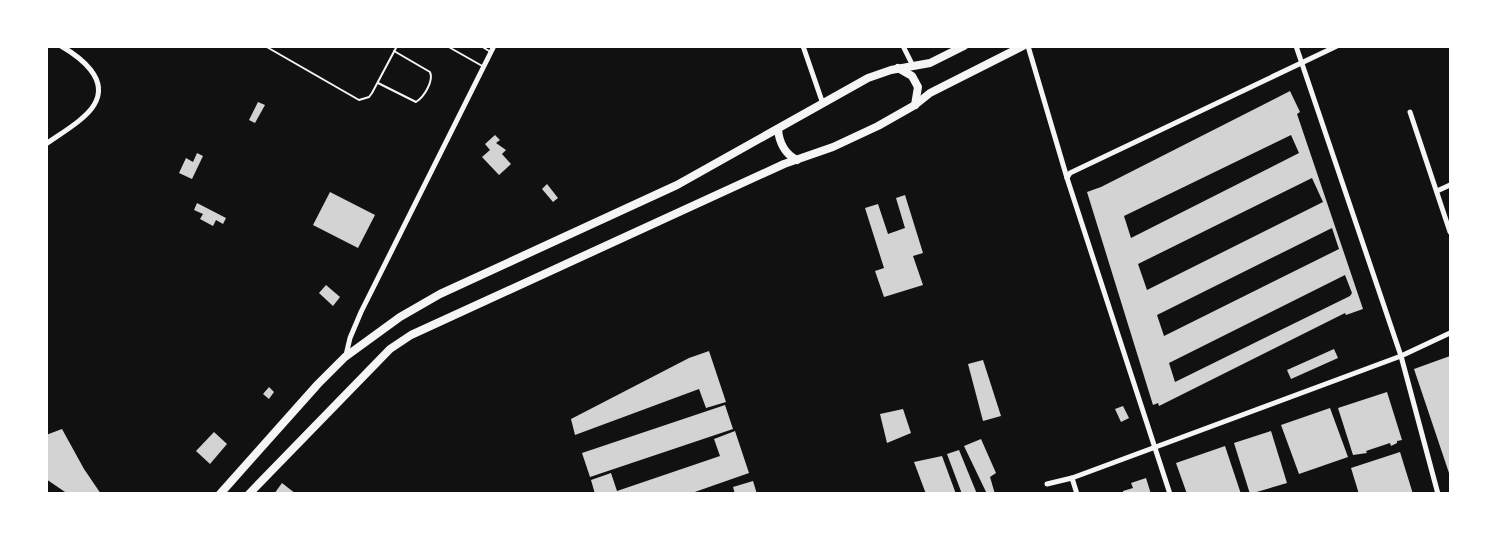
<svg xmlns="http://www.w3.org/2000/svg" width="1497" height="540" viewBox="0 0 1497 540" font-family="Jost,sans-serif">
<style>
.building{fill:#d3d3d3;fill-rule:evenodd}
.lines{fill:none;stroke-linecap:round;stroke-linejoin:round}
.service{stroke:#f5f5f5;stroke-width:2}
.minor{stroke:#f5f5f5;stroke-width:5}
.primary{stroke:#f5f5f5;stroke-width:8}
</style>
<rect width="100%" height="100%" fill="#111"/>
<g class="building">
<path d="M1290,91L1300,112L1297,114L1363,309L1346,315L1345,313L1159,406L1158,403L1153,405L1087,192L1101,187ZM1291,135L1299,153L1131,238L1124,216ZM1312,178L1323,202L1147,290L1138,264ZM1332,228L1339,249L1164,336L1157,315ZM1345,275L1352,293L1350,296L1175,382L1169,363Z"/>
<polygon points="258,102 265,105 255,123 249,120"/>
<polygon points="495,135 500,140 496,143 506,150 502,154 511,164 499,175 482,157 490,150 485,144"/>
<polygon points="197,153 203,156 192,179 179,173 186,158 193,162"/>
<polygon points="547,184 558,198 553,202 542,189"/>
<polygon points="330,192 375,215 358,248 313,225"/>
<polygon points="905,195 923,253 913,256 923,285 884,297 875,271 884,268 865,208 878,204 888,234 905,228 896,198"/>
<polygon points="197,203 226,218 223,224 216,220 213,226 200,219 203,214 194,210"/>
<polygon points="326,285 340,297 333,306 319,293"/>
<polygon points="1334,349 1338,358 1291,379 1287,370"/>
<polygon points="709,351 726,402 706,408 699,389 575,435 571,419 689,358"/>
<polygon points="1450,356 1450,476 1414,369"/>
<polygon points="983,360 1001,416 983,421 968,364"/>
<polygon points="269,387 274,392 269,399 263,394"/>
<polygon points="1387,392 1402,440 1397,441 1397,443 1391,446 1390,443 1366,451 1367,453 1353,455 1338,408"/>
<polygon points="725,405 733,429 590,477 582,453"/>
<polygon points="1123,406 1129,418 1121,422 1115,409"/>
<polygon points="1330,408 1348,457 1299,474 1281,425"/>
<polygon points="903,409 911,433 887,443 880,414"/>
<polygon points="62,429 84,469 101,494 68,494 46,479 46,435"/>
<polygon points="735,431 749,473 689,494 595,494 591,480 611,473 617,491 720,456 714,439"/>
<polygon points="1271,431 1287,483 1250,494 1234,443"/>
<polygon points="214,432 227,444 210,464 196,451"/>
<polygon points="981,439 996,473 990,477 995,494 987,494 964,446"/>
<polygon points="1225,446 1241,494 1187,494 1176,463"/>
<polygon points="959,450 977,494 962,494 947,454"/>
<polygon points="1400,452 1413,494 1359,494 1351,468"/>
<polygon points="942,456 956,494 926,494 914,462"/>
<polygon points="1146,478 1151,494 1123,494 1123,491 1133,488 1131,483"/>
<polygon points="753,481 757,494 735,494 733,487"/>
<polygon points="282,483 296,494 274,494"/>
</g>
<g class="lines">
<g class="service">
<polyline points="265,46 359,100 369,97 372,93 397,46"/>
<polyline points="447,46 484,67"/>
<polyline points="481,46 489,51"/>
<path d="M378,83L416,102C424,97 434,81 430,72L394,51"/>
</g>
<g class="minor">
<polyline points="803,46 823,104"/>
<polyline points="903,46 913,66"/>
<polyline points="1028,46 1067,178 1170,494"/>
<polyline points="1296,46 1401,356 1438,494"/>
<polyline points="1410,112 1450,232"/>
<path d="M46,144C60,134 86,119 94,105C110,79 80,57 61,46"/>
<polyline points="1067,178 1070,173 1337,46"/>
<polyline points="1437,191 1450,185"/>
<polyline points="346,355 350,338 361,312 494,46"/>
<polyline points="1072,478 1077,494"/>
<polyline points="1047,484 1072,478 1401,356 1450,333"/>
</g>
<g class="primary">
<polyline points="898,68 912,76 918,87 915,105"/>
<path d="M778,129C779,142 785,154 797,160"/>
<polyline points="220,494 318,384 345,357 400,317 440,294 677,185 868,78 891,70 930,63 964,46"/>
<polyline points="249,494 390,349 411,335 784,164 833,147 878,126 915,105 930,93 1023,46"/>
</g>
</g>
<rect width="1497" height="540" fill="none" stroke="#ffffff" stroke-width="96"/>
</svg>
